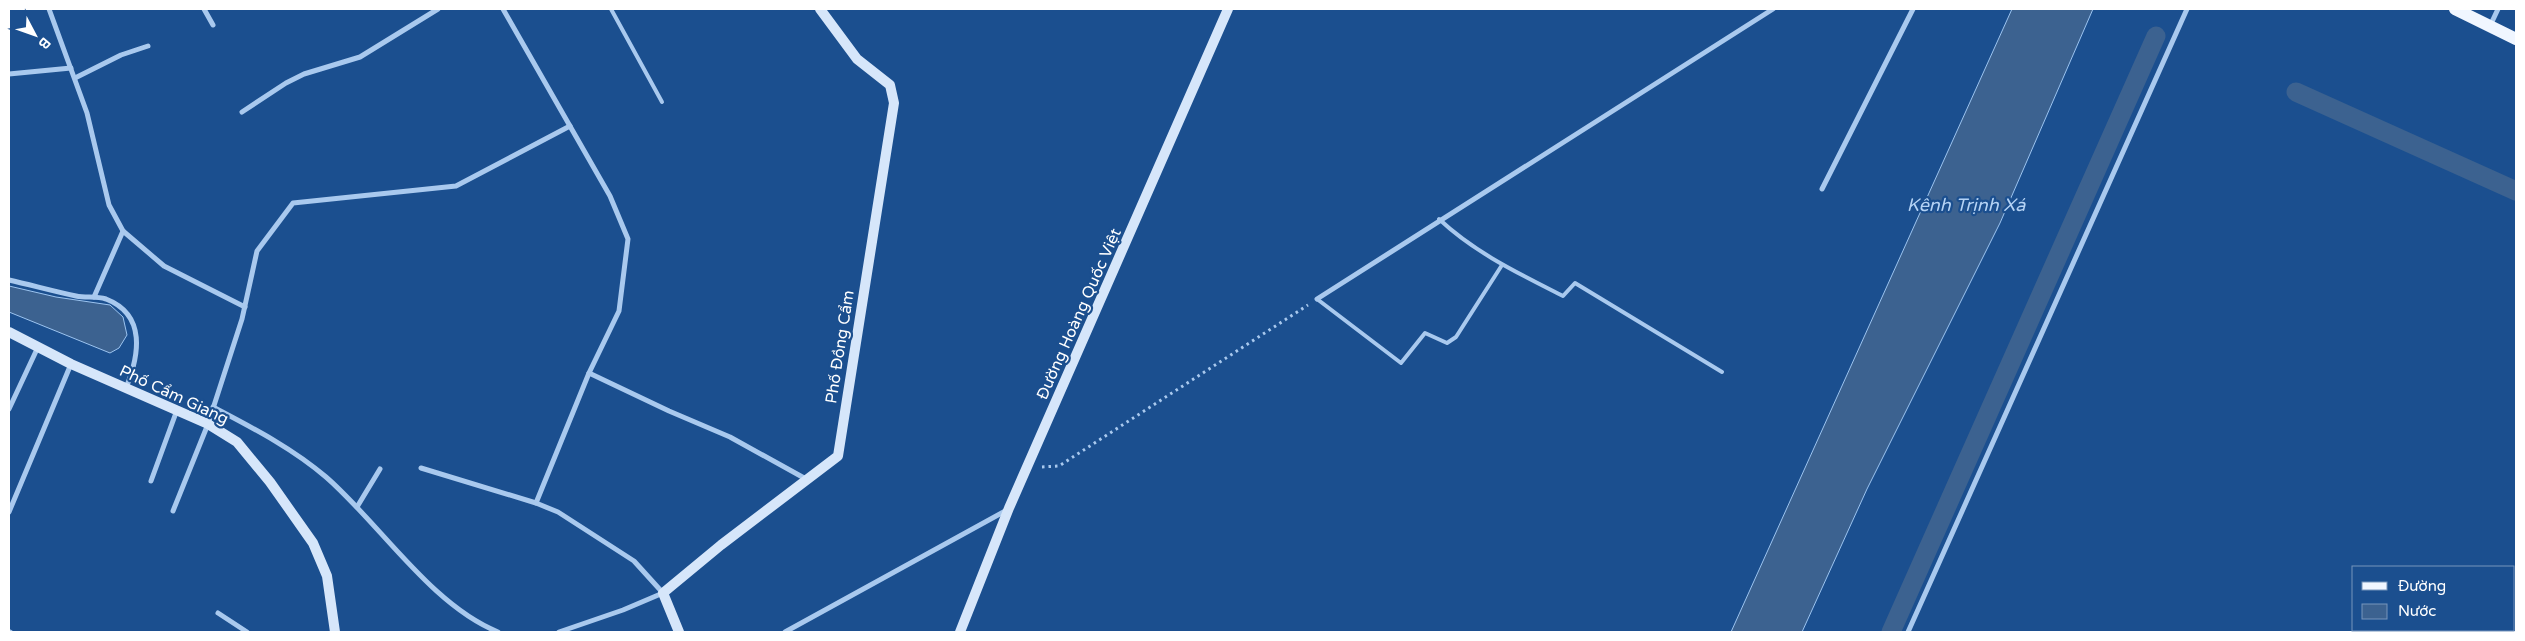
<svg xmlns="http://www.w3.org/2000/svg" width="2525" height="641" viewBox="0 0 2525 641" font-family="'Varela Round',sans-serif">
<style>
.water{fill:#3c6290;stroke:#9cc4f0}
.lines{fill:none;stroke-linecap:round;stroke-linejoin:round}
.canal{stroke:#3c6290;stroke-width:19}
.path{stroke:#a9c9ee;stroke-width:3;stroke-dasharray:2.5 4;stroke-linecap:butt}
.lane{stroke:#a9c9ee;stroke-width:4}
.street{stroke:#a9c9ee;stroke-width:5}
.secondary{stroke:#d6e6fa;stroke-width:10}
.primary{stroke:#f0f6ff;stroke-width:12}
.labels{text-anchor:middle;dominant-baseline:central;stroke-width:4.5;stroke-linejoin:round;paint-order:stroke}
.street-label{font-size:16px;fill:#fff;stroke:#1b4f8f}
.water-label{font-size:18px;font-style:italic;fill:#b5d3f5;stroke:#1b4f8f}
</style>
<rect width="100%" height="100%" fill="#1b4f8f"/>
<g class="water">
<polygon points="2012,9 2093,9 2000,223 1867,489 1802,632 1731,632"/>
<polygon points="9,286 56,297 110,305 123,317 127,335 119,348 110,353 9,312"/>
</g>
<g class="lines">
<g class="canal">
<polyline points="2296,92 2516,191"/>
<polyline points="1891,632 2156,36"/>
</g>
<polyline class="path" points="1042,467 1059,466 1308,305"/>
<g class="lane">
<polyline points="611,9 662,102"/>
<path d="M1439,219C1475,253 1520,274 1563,296L1575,283L1722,372"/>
<polyline points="1317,299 1401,363 1425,333 1447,343 1456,337 1502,265"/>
<polyline points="9,631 11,632"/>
</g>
<g class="street">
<polyline points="49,9 87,113 109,205 123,231 164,266 245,307"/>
<polyline points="204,9 213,25"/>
<polyline points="503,9 610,196 628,239 619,311 589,373 536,503"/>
<polyline points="2490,26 2498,9"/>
<polyline points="9,74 71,68"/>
<polyline points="75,78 121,55 148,46"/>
<polyline points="242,112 286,83 304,74 360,57 438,9"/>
<polyline points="1822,189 1913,9"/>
<path d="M9,280C31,285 53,291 76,296C86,298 96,296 106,299C147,315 139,356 126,388"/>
<polyline points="94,297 123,231"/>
<polyline points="1317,299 1773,9"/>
<polyline points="589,373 669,411 730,437 806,479"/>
<path d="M213,407C253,428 292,448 326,477C380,524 431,605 498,632"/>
<polyline points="9,409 38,347"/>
<polyline points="421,468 536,503 558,512 634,561 663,593 623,610 559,632"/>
<polyline points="151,481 177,410"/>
<polyline points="357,507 380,469"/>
<polyline points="173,511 208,424 242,319 257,251 293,203 456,186 570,126"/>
<polyline points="9,512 71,364"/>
<polyline points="218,613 247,632"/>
<polyline points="785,632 1007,510"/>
<polyline points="1908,632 2187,9"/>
</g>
<g class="secondary">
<polyline points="9,332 71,364 208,424 237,442 270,482 313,543 327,576 335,632"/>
<polyline points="679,632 663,593 721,545 838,456 894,103 890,85 857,59 820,9"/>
<polyline points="960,632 1009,508 1228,9"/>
</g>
<polyline class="primary" points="2455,9 2516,39"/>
</g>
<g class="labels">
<g class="street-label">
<text transform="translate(1079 314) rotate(-66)">Đường Hoàng Quốc Việt</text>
<text transform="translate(840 347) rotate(-81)">Phố Đồng Cẩm</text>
<text transform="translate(174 395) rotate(25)">Phố Cẩm Giang</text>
</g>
<g class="water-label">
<text x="1966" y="205">Kênh Trịnh Xá</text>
</g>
</g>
<rect width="2525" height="641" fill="none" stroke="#ffffff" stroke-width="20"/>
<rect x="2352" y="566" width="162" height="65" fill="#1b4f8f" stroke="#7695bc"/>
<rect x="2362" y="582" width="25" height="8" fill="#f0f6ff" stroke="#7695bc"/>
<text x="2398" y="591" font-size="15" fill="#ffffff">Đường</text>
<rect x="2362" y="604" width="25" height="15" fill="#3c6290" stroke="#7695bc"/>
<text x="2398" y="616" font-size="15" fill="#ffffff">Nước</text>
<g transform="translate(35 35) rotate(131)" stroke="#1b4f8f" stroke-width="4" paint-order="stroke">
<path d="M0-4L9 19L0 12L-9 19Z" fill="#ffffff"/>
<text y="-8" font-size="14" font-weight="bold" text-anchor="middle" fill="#ffffff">B</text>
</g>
</svg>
